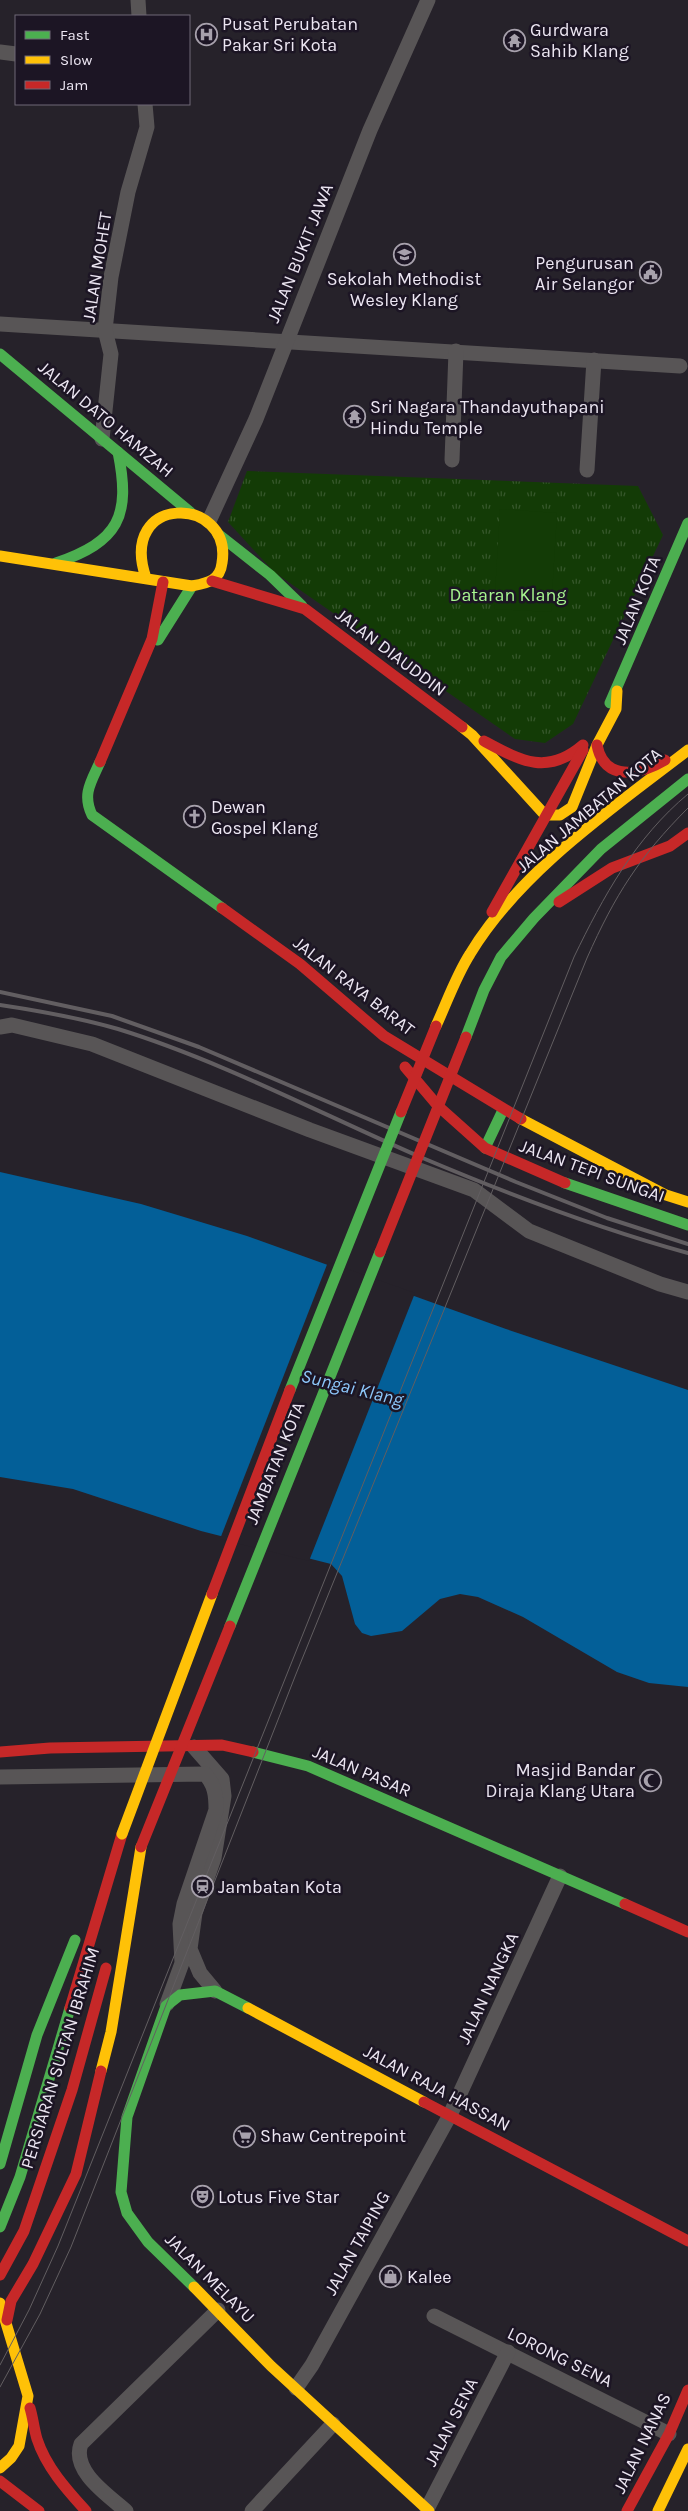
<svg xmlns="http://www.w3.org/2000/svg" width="688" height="2511" viewBox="0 0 688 2511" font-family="Karla,sans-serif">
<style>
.park{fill:url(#park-tufts)}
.pitch{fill:#133b06}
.water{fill:#035f98}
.pier{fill:#26222a}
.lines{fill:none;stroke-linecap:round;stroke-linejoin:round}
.street{stroke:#585556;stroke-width:15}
.fast{stroke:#4caf50;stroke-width:11}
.slow{stroke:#ffc107;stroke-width:11}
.jam{stroke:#c62828;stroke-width:11}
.tram{stroke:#625e61;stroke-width:1}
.rail{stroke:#625e61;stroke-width:4}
.fast-bridge{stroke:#4caf50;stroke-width:11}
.slow-bridge{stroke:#ffc107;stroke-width:11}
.jam-bridge{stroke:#c62828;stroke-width:11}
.labels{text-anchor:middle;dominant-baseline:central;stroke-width:5;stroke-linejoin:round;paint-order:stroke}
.poi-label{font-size:18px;fill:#ece6f2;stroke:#1c1524;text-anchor:start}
.street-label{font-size:18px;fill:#ece6f2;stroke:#1c1524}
.park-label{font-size:18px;fill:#a8f790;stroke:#1c1524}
.water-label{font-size:19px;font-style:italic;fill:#8dc7fa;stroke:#1c1524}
</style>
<defs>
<pattern id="park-tufts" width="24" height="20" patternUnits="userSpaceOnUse" patternTransform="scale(1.25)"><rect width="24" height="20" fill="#133b06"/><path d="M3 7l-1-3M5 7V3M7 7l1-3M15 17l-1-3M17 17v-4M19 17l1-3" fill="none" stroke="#36572b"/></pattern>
</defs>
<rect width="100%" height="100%" fill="#26222a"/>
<polygon class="park" points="247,471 638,486 663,535 573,724 545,743 515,739 274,572 228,522"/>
<polygon class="pitch" points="500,509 557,513 551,612 494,609"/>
<polygon class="water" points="0,1172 141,1204 247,1236 506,1329 688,1390 688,1687 649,1683 617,1672 523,1617 478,1597 460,1594 440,1599 402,1631 371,1636 362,1633 355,1624 342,1576 331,1564 201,1531 73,1489 0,1477"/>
<polygon class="pier" points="328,1262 415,1293 309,1561 220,1539"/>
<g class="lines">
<g class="street">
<polyline points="138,0 139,16"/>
<polyline points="0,52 16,54"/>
<polyline points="0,324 680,366"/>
<polyline points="102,439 111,354 105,330 111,277 128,192 147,127 145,104"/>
<polyline points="452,460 456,351"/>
<polyline points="587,470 594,360"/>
<polyline points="209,521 256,419 370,130 428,0"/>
<polyline points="0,1027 12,1025 92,1044 310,1130 474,1190 529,1231 660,1284 688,1292"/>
<polyline points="194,1747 222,1779 224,1796 214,1858 195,1913 190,1949 200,1973 215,1991"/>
<path d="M0,1777L205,1774C215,1785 216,1795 216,1810L184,1904L180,1924L182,1963L167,2004"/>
<polyline points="434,2316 669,2434"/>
<polyline points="296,2388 312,2365 450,2115 560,1876"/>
<polyline points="427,2509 508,2352"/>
<path d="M126,2511C108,2495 71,2471 81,2444L218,2310"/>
<polyline points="252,2511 333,2424"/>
</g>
<g class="fast">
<polyline points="0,354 190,512"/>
<polyline points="218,534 270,575 302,606"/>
<path d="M56,563C119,541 131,517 118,452"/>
<polyline points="158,640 192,586"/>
<polyline points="610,703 688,523"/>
<path d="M100,762C91,782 82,794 92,815L222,908"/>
<polyline points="466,1037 484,990 501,957 534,918 601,849 688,779"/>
<polyline points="485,1148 503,1110"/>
<polyline points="565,1183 688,1225"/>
<polyline points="253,1752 308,1766 625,1904"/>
<polyline points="0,2164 37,2035 75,1940"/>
<polyline points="0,2227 20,2177 70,2008"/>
<polyline points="194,2287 148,2242 127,2213 121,2192 127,2117 166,2006 180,1995 215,1991 248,2008"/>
</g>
<g class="slow">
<path d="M0,556L192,586C207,583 220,581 222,563C233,495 117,493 146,578"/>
<polyline points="462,727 472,735 545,815 560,815 572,807 597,745 616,709 617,691"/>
<path d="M436,1026C447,1002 456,976 470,954C520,871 613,808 688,750"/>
<polyline points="521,1119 666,1195 688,1202"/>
<polyline points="248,2008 424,2102"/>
<polyline points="101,2071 111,2032 141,1847"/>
<polyline points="194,2287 271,2366 429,2511"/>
<polyline points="0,2303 28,2396 19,2446 11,2458 0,2468"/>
<polyline points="658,2511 688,2449"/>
</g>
<g class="jam">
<polyline points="212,581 305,609 462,727"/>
<path d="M484,741C521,761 547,776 583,745"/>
<path d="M597,745C604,782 640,775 665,760"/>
<polyline points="100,762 152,639 163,582"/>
<polyline points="559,902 612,868 670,846 688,833"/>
<polyline points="222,908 300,964 384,1036 521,1119"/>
<polyline points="492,912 583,750"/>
<polyline points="405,1067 438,1106 485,1148 565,1183"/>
<polyline points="0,1752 50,1748 222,1745 253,1752"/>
<polyline points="625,1904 688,1932"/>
<polyline points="70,2008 122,1834"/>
<polyline points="424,2102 688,2241"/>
<polyline points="0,2275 24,2231 72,2090 106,1968"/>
<polyline points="7,2320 11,2301 33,2264 76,2174 101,2071"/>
<path d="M30,2408C33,2418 34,2429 37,2439C46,2467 67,2490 86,2511"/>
<polyline points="0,2481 39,2511"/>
<polyline points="627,2511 669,2434 688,2390"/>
</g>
<g class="tram">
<path d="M0,2365L29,2310L58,2246L574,957C603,897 635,838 688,794"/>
<path d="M0,2387L40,2314L71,2247L296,1674L587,958C615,895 639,857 688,808"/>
</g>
<g class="rail">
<polyline points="0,992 112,1016 199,1047 516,1182 607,1218 688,1244"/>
<path d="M0,1005C40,1011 80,1018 118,1029C222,1061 325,1116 425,1159C508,1194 600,1229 688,1253"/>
</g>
<g class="fast-bridge">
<polyline points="290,1390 401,1112"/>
<polyline points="230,1626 380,1252"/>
</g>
<polyline class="slow-bridge" points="122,1834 212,1594"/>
<g class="jam-bridge">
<polyline points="401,1112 436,1026"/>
<polyline points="380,1252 466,1037"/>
<polyline points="212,1594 290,1390"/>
<polyline points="141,1847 230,1626"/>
</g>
</g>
<defs>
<symbol id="hospital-ring" viewBox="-11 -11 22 22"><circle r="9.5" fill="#1c1524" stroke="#a7a1ac" stroke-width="1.5"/><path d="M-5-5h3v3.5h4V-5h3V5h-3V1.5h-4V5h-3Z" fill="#a7a1ac"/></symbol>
<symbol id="temple-ring" viewBox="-11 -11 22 22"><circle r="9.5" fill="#1c1524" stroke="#a7a1ac" stroke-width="1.5"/><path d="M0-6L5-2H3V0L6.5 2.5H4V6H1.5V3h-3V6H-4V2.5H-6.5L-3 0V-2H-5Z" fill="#a7a1ac"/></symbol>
<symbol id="school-ring" viewBox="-11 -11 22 22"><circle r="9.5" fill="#1c1524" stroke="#a7a1ac" stroke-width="1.5"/><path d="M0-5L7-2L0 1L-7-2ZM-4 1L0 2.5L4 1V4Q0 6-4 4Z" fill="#a7a1ac"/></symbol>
<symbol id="civic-ring" viewBox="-11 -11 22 22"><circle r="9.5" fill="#1c1524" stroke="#a7a1ac" stroke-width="1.5"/><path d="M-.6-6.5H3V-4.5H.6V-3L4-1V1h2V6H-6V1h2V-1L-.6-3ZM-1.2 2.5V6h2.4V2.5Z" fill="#a7a1ac"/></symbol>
<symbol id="church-ring" viewBox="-11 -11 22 22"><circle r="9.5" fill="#1c1524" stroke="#a7a1ac" stroke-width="1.5"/><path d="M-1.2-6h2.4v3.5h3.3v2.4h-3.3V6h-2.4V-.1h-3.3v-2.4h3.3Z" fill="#a7a1ac"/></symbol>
<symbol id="mosque-ring" viewBox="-11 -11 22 22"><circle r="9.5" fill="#1c1524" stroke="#a7a1ac" stroke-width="1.5"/><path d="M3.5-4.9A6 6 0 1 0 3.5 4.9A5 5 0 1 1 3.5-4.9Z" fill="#a7a1ac"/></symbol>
<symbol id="station-ring" viewBox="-11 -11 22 22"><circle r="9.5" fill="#1c1524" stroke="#a7a1ac" stroke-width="1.5"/><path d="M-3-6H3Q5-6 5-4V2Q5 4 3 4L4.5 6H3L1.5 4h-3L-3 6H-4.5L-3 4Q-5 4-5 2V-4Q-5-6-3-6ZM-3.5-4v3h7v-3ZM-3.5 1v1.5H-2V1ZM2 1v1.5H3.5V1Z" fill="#a7a1ac"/></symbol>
<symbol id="supermarket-ring" viewBox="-11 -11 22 22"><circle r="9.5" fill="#1c1524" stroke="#a7a1ac" stroke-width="1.5"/><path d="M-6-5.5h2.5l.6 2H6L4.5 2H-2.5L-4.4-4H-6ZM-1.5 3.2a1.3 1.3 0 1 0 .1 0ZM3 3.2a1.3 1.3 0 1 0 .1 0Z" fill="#a7a1ac"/></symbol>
<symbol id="theatre-ring" viewBox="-11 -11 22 22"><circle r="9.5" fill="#1c1524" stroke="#a7a1ac" stroke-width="1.5"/><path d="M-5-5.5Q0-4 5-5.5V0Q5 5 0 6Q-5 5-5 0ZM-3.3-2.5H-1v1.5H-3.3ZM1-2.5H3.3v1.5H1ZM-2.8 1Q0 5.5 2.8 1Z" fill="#a7a1ac"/></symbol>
<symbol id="shop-ring" viewBox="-11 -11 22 22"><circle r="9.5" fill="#1c1524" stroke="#a7a1ac" stroke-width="1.5"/><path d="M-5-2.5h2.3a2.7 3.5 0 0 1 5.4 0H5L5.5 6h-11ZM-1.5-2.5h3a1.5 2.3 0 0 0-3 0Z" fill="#a7a1ac"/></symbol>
</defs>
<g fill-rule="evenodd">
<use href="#hospital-ring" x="194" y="22" width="25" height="25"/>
<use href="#temple-ring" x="502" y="28" width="25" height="25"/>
<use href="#school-ring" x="392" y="242" width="25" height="25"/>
<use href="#civic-ring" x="638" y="260" width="25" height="25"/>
<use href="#temple-ring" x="342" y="404" width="25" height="25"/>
<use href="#church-ring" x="182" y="804" width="25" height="25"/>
<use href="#mosque-ring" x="638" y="1768" width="25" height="25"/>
<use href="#station-ring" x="190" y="1874" width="25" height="25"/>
<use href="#supermarket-ring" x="232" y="2124" width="25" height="25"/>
<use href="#theatre-ring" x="190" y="2184" width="25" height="25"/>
<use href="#shop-ring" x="378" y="2264" width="25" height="25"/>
</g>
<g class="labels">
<g class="poi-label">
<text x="222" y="24">Pusat Perubatan<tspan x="222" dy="21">Pakar Sri Kota</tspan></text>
<text x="530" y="30">Gurdwara<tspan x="530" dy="21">Sahib Klang</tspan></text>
<text x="634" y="263" text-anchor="end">Pengurusan<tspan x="634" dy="21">Air Selangor</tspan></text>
<text x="404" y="279" text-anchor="middle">Sekolah Methodist<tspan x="404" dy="21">Wesley Klang</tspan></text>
<text x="370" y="407">Sri Nagara Thandayuthapani<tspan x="370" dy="21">Hindu Temple</tspan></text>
<text x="211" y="807">Dewan<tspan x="211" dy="21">Gospel Klang</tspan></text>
<text x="635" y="1770" text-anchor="end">Masjid Bandar<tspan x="635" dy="21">Diraja Klang Utara</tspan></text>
<text x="218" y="1887">Jambatan Kota</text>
<text x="260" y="2136">Shaw Centrepoint</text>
<text x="218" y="2197">Lotus Five Star</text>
<text x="407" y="2277">Kalee</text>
</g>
<g class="street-label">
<text transform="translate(300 253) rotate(-68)">JALAN BUKIT JAWA</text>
<text transform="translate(97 267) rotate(-81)">JALAN MOHET</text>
<text transform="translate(106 419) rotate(40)">JALAN DATO HAMZAH</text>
<text transform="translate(637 600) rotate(-67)">JALAN KOTA</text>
<text transform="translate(391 652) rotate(37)">JALAN DIAUDDIN</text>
<text transform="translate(589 810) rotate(-40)">JALAN JAMBATAN KOTA</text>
<text transform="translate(354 986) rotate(38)">JALAN RAYA BARAT</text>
<text transform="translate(592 1171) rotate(20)">JALAN TEPI SUNGAI</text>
<text transform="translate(275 1463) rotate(-68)">JAMBATAN KOTA</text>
<text transform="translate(362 1771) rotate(23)">JALAN PASAR</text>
<text transform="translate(488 1988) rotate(-65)">JALAN NANGKA</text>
<text transform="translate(60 2058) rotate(-73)">PERSIARAN SULTAN IBRAHIM</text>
<text transform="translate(437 2088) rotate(28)">JALAN RAJA HASSAN</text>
<text transform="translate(357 2243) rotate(-61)">JALAN TAIPING</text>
<text transform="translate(210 2278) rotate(45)">JALAN MELAYU</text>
<text transform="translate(560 2357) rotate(26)">LORONG SENA</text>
<text transform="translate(451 2422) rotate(-63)">JALAN SENA</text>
<text transform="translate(642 2443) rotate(-64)">JALAN NANAS</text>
</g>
<g class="park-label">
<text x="508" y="595">Dataran Klang</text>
</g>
<g class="water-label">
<text transform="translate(352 1388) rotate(14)">Sungai Klang</text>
</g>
</g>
<rect x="15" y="15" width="175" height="90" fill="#1c1524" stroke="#6f6976"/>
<rect x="25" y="31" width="25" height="8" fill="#4caf50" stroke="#6f6976"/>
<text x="60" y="40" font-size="15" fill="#ece6f2">Fast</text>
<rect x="25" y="56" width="25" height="8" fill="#ffc107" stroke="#6f6976"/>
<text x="60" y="65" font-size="15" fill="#ece6f2">Slow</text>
<rect x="25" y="81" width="25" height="8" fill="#c62828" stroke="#6f6976"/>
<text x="60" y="90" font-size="15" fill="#ece6f2">Jam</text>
</svg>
